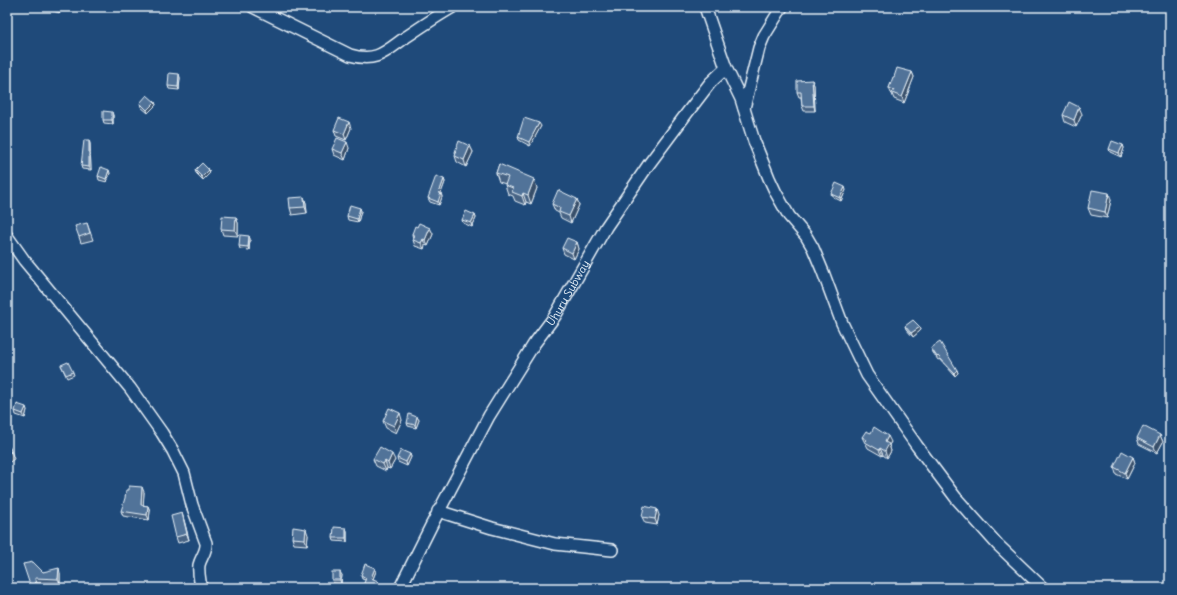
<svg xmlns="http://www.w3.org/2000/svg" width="1177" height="595" viewBox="0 0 1177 595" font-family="Delius,sans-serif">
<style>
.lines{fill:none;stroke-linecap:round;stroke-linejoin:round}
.minor-casing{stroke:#e8f1f8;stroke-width:14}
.minor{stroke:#1f4a7a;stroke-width:11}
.wall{fill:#466384;stroke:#e8f1f8}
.shaded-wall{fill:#39506b;stroke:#e8f1f8}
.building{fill:#517399;stroke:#e8f1f8}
.labels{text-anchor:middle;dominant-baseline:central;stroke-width:4;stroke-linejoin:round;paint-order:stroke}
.street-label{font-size:11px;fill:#e8f1f8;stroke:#1f4a7a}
</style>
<rect width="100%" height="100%" fill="#1f4a7a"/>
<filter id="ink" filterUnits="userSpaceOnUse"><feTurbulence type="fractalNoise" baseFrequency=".025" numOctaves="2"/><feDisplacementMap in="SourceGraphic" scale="8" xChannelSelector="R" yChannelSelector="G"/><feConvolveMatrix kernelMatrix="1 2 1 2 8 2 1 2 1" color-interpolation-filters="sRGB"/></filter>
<g filter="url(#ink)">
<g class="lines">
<defs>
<g id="minor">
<path d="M253,7L350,55C377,63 386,51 406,37C421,27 437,16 453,7"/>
<polyline points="705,7 726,68 741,99 754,141 769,178 776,193 789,216 806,236 813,248 823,272 842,323 867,375 917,446 956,498 998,545 1043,588"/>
<polyline points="744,108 759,48 764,36 782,7"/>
<path d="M7,236L24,260L130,388L162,433L173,451L184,473L192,505L206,543C207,551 201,557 199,565C198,573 200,580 201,588"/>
<polyline points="438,511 492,528 555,544 612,550"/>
<path id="s1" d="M400,588L431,526L489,416L534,344L555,316L606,227L649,164L687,113L710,83L726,68"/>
</g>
</defs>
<use href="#minor" class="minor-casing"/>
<use href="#minor" class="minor"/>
</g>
<g class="wall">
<polygon points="48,7 62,7 60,13 49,10"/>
<polygon points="912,72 914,77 904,103 894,99 892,94 891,93 889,88 894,77"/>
<polygon points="179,74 180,78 179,90 169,89 168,86"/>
<polygon points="812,80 814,85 815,111 804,111 802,106 801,97 799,97 797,92"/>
<polygon points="155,102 156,105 148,113 141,107 140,103"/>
<polygon points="1082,114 1076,127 1065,122 1063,115"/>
<polygon points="113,115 113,124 104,123 103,120"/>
<polygon points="541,126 530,146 519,140 518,137"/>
<polygon points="351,128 346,140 336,136 334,130"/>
<polygon points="89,140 90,144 91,170 82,169 81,166"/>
<polygon points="1123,145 1124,148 1121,157 1110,152 1109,149"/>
<polygon points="470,146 473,152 466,167 457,162 455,156 456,155 455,152"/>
<polygon points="349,148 345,160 334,155 332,149"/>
<polygon points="499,164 537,188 531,204 526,202 525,205 515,201 513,196 508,194 505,185 506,184 499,182 496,173"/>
<polygon points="195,170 209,170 210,173 203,180 196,173"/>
<polygon points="110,173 107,182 99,180 98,176"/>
<polygon points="444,179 445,182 441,193 442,197 439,205 430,202 428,198"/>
<polygon points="846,190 841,201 833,197 831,194"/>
<polygon points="304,197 306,203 307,213 292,215 290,208"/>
<polygon points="577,199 579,205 571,223 561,218 559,213 555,211 552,204"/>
<polygon points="1111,200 1107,218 1091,215 1088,208"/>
<polygon points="360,208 361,211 358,222 348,220 347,216"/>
<polygon points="475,215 476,218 472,227 463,223 462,220"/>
<polygon points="236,217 238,223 238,236 223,235 221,229"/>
<polygon points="87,223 93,240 81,243 79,237"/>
<polygon points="417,227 430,228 433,234 428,246 425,245 424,249 415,246 413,240 412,234"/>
<polygon points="249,236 250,239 249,250 240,249 239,246"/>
<polygon points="577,242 579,249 574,259 564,254 562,248"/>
<polygon points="905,326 920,327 921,330 913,337 906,329"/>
<polygon points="931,348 957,370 958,373 955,376 940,359 938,360 932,351"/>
<polygon points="61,365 73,372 74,375 67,378"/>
<polygon points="27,410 25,418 16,415 15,411"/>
<polygon points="417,417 419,420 416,428 408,426 407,423"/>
<polygon points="402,420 396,433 386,428 383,421"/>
<polygon points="871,433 891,442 889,445 891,451 887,458 883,455 882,456 868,448 866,444 865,443 862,437"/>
<polygon points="1160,435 1163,442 1157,453 1139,444 1137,438"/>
<polygon points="410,454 411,457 407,466 398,462 397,458"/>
<polygon points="1133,457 1135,463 1127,479 1116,474 1114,467"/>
<polygon points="373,459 395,460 390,469 387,468 386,471 376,466"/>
<polygon points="144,492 143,505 148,506 150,511 149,520 123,516 121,511"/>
<polygon points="659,515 657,525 645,523 642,517"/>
<polygon points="184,520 189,540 178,543 176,537"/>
<polygon points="346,528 347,531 347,542 334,541 333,538"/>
<polygon points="308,535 307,545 294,544 292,538"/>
<polygon points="23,564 43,572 60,573 60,583 37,583"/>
<polygon points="376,571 373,579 379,584 362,579 361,575"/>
<polygon points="342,575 341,584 333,583 332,580"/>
</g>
<g class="shaded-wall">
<polygon points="58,7 62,7 60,13"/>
<polygon points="912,72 914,77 904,103 902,97"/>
<polygon points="179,74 180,78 179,90 178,87"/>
<polygon points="812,80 814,85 815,111 814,106"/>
<polygon points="155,102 156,105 148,113 147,110"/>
<polygon points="1079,107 1082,114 1076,127 1074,120"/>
<polygon points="112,112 113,115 113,124 112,120"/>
<polygon points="349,122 351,128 346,140 344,134"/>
<polygon points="539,123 541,126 530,146 529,142"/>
<polygon points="89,140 90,144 91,170 89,167"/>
<polygon points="347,142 349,148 345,160 342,153"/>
<polygon points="1123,145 1124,148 1121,157 1119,153"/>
<polygon points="470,146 473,152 466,167 464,160"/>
<polygon points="109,170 110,173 107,182 106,179"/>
<polygon points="209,170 210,173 203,180 202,177"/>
<polygon points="444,179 445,182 441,193 442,197 439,205 438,202 439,193"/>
<polygon points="534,179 537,188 531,204 528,195"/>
<polygon points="845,187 846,190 841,201 840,198"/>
<polygon points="523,193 526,202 525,205 522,196"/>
<polygon points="1109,193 1111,200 1107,218 1105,212"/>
<polygon points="304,197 306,203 307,213 305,207"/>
<polygon points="577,199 579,205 571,223 569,216"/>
<polygon points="360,208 361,211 358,222 357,219"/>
<polygon points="475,215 476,218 472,227 471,223"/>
<polygon points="236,217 238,223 238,236 235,230"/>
<polygon points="430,228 433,234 428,246 425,240"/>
<polygon points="249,236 250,239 249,250 248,247"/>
<polygon points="423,239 425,245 424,249 421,243"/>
<polygon points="577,242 579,249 574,259 572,253"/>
<polygon points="920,327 921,330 913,337 911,333"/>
<polygon points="957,370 958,373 955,376 954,373"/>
<polygon points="26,407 27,410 25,418 23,414"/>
<polygon points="400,413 402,420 396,433 394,426"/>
<polygon points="417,417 419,420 416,428 415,425"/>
<polygon points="1160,435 1163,442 1157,453 1154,447"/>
<polygon points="888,436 891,442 889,445 891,451 887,458 885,451 885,442"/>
<polygon points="10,448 14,459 7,464 7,456 8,449"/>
<polygon points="880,448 883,455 882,456 879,450"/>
<polygon points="392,454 395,460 390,469 388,463"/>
<polygon points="410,454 411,457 407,466 406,462"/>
<polygon points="1133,457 1135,463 1127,479 1125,473"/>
<polygon points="385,461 387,468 386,471 383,464"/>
<polygon points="142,487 144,492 143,510 141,505"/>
<polygon points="148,506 150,511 149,520 147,515"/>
<polygon points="657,509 659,515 657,525 655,519"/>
<polygon points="182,513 184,520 189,540 187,534"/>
<polygon points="346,528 347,531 347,542 346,538"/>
<polygon points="306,529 308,535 307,545 305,539"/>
<polygon points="59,568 60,573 60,583 58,579"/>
<polygon points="375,568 376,571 372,581 371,578"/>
<polygon points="340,572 342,575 341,584 340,580"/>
<polygon points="35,578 37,583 37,588 36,588"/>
<polygon points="378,581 379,584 378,588 375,588"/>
</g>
<g class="building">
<polygon points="897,68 912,72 902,97 892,93 894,90 889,88 893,77 894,77"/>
<polygon points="169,73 179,74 178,87 168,86"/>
<polygon points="812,80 814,106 802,106 801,92 797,92 797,81"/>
<polygon points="147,95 155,102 147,110 140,103"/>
<polygon points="1069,102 1079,107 1074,120 1063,115"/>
<polygon points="103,111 112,112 112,120 103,120"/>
<polygon points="339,118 349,122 344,134 334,130"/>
<polygon points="524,118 539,123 529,142 518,137"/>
<polygon points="337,138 347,142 342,153 332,149"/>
<polygon points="84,140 89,140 89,167 81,166"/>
<polygon points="459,141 470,146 464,160 455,156 456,153 455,152"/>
<polygon points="1112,141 1123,145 1119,153 1109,149"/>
<polygon points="202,163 209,170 202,177 195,170"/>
<polygon points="499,164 534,179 528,195 523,193 522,196 512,192 513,188 505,185 508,177 496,173"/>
<polygon points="101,167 109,170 106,179 98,176"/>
<polygon points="436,176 444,179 439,193 441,193 438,202 428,198"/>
<polygon points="836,183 845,187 840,198 831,194"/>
<polygon points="558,190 577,199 569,216 559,212 560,208 552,204"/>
<polygon points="1092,190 1109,193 1105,212 1088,208"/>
<polygon points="304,197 305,207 290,208 289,198"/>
<polygon points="350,205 360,208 357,219 347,216"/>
<polygon points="466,211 475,215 471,223 462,220"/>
<polygon points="222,216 236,217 235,230 221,229"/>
<polygon points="87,223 90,233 79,237 75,226"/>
<polygon points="419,223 430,228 425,240 423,239 421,243 413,240 415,236 412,234 415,226 417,227"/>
<polygon points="240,235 249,236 248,247 239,246"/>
<polygon points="567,238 577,242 572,253 562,248"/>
<polygon points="913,320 920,327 911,333 905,326"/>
<polygon points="940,342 957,370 954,373 938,356 937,357 931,348"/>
<polygon points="68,362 73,372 66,375 61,365"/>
<polygon points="17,404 26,407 23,414 15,411"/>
<polygon points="389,408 400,413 394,426 383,421"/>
<polygon points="409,414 417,417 415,425 407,423"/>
<polygon points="1143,426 1160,435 1154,447 1137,438"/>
<polygon points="874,427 888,436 885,442 889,444 885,451 880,448 879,450 865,442 867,440 862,437 866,431 871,433"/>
<polygon points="7,444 10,448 8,449 11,452 7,456"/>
<polygon points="380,447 392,454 388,463 385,461 383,464 373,459"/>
<polygon points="401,450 410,454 406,462 397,458"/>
<polygon points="1122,451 1133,457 1125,473 1114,467"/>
<polygon points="129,486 142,487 141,505 148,506 147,515 121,511 125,498 126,490 129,490"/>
<polygon points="644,506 657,509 655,519 642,517"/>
<polygon points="182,513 187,534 176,537 171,516"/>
<polygon points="293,527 306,529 305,539 292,538"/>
<polygon points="334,527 346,528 346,538 333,538"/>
<polygon points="33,562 43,572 59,568 58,579 35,578 36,588 31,588 23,564"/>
<polygon points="365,564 375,568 371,578 378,581 375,588 362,588 366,578 361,575"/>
<rect x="332" y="572" width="8" height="8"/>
</g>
</g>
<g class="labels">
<g class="street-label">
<text stroke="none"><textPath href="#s1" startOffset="340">Uhuru Subway</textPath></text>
</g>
</g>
<rect width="1177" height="595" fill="none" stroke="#1f4a7a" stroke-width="24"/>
<rect x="12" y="12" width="1153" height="571" fill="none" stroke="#e8f1f8" stroke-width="1.5" filter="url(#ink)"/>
</svg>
